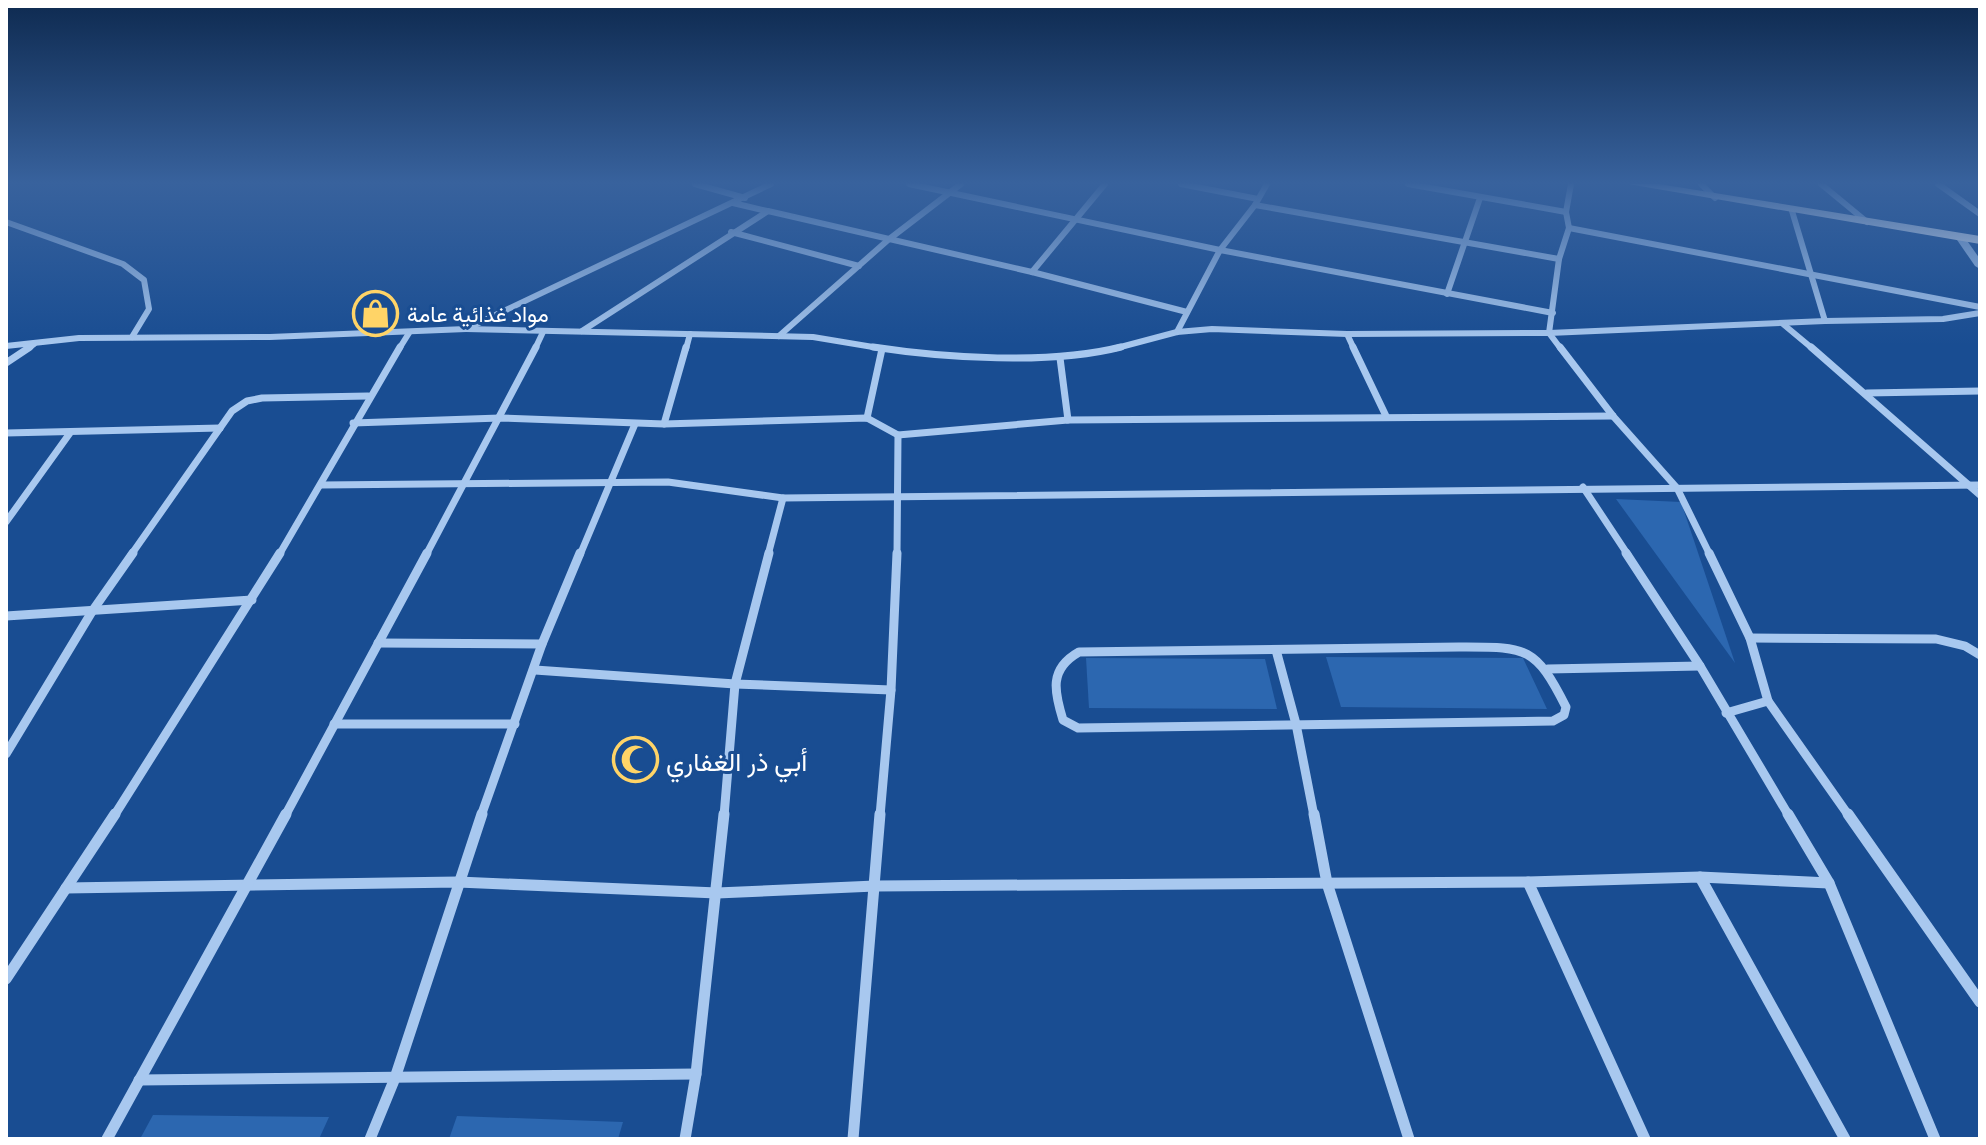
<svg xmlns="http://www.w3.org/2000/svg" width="1986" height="1145" viewBox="0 0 1986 1145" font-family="'Exo 2',Vazirmatn,sans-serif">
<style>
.green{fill:#2c67b0}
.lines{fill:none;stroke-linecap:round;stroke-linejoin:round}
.minor-far3{stroke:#a8c8ef;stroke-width:6}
.minor-far2{stroke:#a8c8ef;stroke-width:7}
.minor-far1{stroke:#a8c8ef;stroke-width:9}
.minor{stroke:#a8c8ef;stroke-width:11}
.tertiary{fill:#a8c8ef;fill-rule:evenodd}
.primary{fill:#f1f6ff;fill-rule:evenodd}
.labels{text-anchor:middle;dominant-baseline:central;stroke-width:6;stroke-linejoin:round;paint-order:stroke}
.far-poi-label{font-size:22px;fill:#fff;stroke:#194d92;text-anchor:start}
.poi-label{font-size:26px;fill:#fff;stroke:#194d92;text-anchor:start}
</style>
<rect width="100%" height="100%" fill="#194d92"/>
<g class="green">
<polygon points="1616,499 1681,502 1735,663"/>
<polygon points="1326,657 1523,658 1547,709 1341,707"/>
<polygon points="1086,658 1265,659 1277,709 1089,708"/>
<polygon points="153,1115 329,1117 319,1139 140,1139"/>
<polygon points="457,1116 623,1122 618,1139 449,1139"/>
</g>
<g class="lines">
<g class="minor-far3">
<polyline points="695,184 745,198"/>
<polyline points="909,184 1220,250 1553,313"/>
<polyline points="1181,184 1258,199"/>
<polyline points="1408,184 1566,212"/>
<polyline points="1701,184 1715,198"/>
<polyline points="1821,184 1867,222"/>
<polyline points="1938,184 1980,214"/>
<polyline points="733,203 767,211"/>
<polyline points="1255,205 1559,259"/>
<polyline points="1792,211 1825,321 1943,319 1980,313"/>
<polyline points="6,222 123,264 144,280 149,309 132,337"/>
<polyline points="1569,228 1980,307"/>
<polyline points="731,232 859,266"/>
<polyline points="1032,272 1105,184"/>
<polyline points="1447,294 1480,198"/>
<polyline points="1783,324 1813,349"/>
<polyline points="466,329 813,337 885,349"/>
<polyline points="582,331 768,211 1032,272 1187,312"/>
<polyline points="1177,332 1220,250 1255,205 1267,184"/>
<polyline points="1347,334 1354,349"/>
<polyline points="779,336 888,240 961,184"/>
<polyline points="6,346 79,338 270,337 466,329 771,184"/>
<polyline points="27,349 34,344"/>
<polyline points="399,349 409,333"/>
<polyline points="535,349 543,332"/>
<polyline points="686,349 690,334"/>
<polyline points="1113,349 1177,332 1212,329 1347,334 1549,333 1825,321"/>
<polyline points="1561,349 1549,333 1559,259 1569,228 1566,212 1571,184"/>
</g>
<g class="minor-far2">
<path d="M873,347C945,358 1050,365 1121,347"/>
<polyline points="1353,347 1386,416"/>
<polyline points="1560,347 1613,416 1677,488 1710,555"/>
<polyline points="1811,347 1980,495"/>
<polyline points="1060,358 1068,420"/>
<polyline points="6,363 30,347"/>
<polyline points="1867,393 1980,391"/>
<polyline points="867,418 882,349"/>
<polyline points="353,423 500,418 664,424 867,418 898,435 1068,420 1613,416"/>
<polyline points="664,424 686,347"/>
<polyline points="6,433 220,428"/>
<polyline points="321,485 668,482 783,498 1980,485"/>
<polyline points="1583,487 1628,555"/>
<polyline points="6,522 70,433"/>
<polyline points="131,555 232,411 247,401 262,398 368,396"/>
<polyline points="279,555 400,347"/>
<polyline points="426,555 536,347"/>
<polyline points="580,555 635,424"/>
<polyline points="768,555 783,498"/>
<polyline points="897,555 898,435"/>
</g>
<g class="minor-far1">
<polyline points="1626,553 1700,666 1789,816"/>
<polyline points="1709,553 1750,638 1768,701 1726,713"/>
<polyline points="6,616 252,600"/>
<polyline points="1750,638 1936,639 1965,646 1980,655"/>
<polyline points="378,643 542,644"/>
<path d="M1459,647C1526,647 1535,645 1566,707L1564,715L1553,721L1078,728L1063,720C1054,691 1049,669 1079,652Z"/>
<polyline points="1276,650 1296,724 1314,816"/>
<polyline points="1548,669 1700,666"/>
<polyline points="535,670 735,684 891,690"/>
<polyline points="1768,701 1849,816"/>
<polyline points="334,724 515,724"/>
<polyline points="6,754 93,610 133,553"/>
<polyline points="114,816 280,553"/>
<polyline points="285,816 427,553"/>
<polyline points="481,816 542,644 580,553"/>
<polyline points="724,816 735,684 769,553"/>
<polyline points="880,816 891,690 897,553"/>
</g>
<g class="minor">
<polyline points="1314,814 1327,883 1409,1139"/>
<polyline points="1788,814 1829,883 1935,1139"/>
<polyline points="1848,814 1980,1002"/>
<polyline points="1700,877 1845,1139"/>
<polyline points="1528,882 1645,1139"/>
<polyline points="66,888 458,882 717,893 875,886 1528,882 1700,877 1829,883"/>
<polyline points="6,979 115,814"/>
<polyline points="139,1080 696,1074"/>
<polyline points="107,1139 286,814"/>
<polyline points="370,1139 395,1078 482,814"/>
<polyline points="685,1139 696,1074 724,814"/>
<polyline points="853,1139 880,814"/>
</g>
<polygon class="tertiary" points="1957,235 1963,235 1980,259 1980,269 1975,266 1955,237"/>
<polygon class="primary" points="1628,184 1659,184 1980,236 1980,244"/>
</g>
<linearGradient id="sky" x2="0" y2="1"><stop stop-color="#0e2a50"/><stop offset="0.53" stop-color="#38629d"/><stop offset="1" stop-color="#38629d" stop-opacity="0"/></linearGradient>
<rect width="1986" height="345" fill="url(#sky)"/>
<defs>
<symbol id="shop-ring" viewBox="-11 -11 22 22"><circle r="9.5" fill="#194d92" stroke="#ffd467" stroke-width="1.5"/><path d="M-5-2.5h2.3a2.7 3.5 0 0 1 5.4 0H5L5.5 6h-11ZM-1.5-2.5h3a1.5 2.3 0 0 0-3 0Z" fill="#ffd467"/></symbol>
<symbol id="mosque-ring" viewBox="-11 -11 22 22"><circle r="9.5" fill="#194d92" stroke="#ffd467" stroke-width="1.5"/><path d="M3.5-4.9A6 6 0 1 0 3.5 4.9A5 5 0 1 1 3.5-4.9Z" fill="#ffd467"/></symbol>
</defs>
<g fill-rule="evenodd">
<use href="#shop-ring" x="350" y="288" width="51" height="51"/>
<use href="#mosque-ring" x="610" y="734" width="51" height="51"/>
</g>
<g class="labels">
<g class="far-poi-label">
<text x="407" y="313">مواد غذائية عامة</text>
</g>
<g class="poi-label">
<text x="666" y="760">أبي ذر الغفاري</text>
</g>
</g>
<rect width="1986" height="1145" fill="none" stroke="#ffffff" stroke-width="16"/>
</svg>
